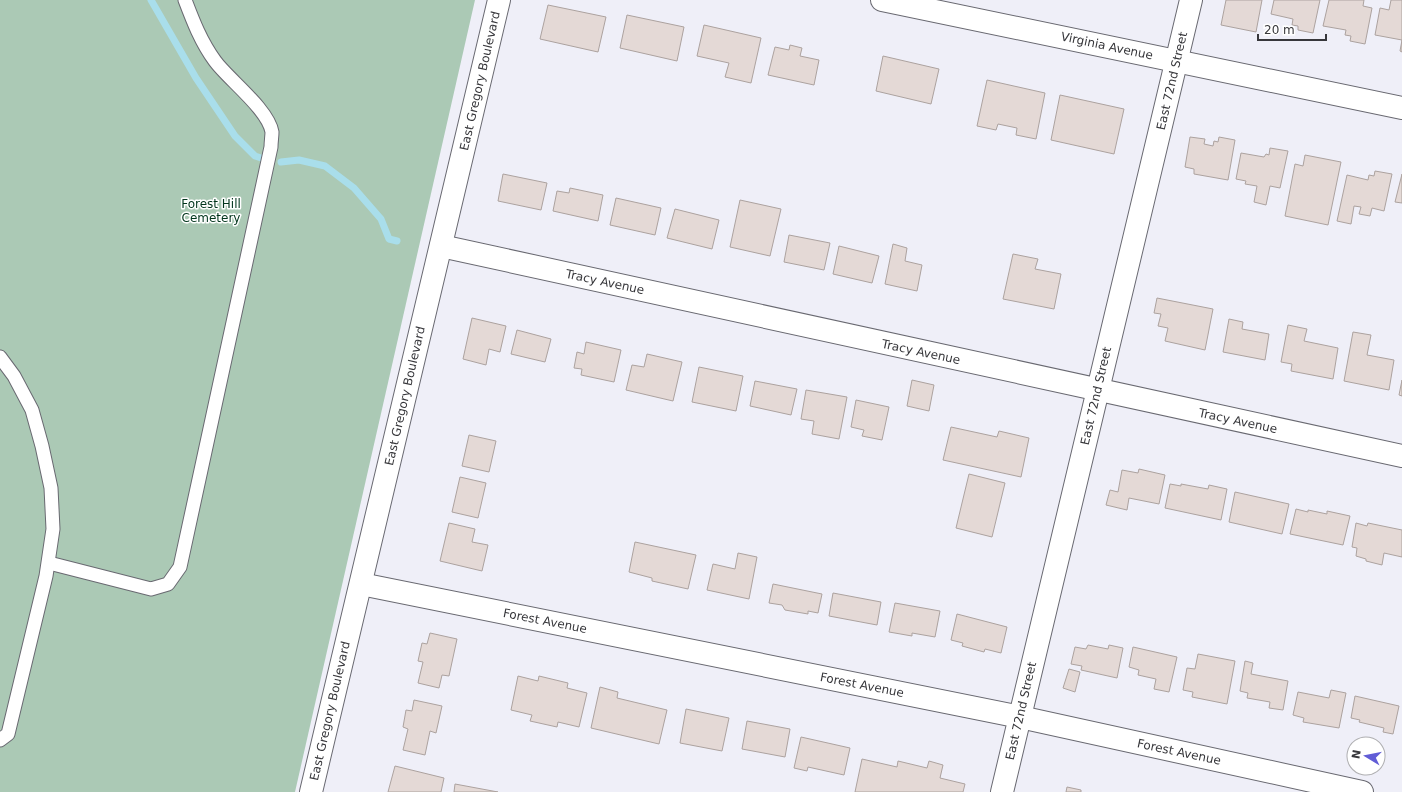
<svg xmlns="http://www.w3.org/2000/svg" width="1402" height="792" viewBox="0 0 1402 792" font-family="'DejaVu Sans',sans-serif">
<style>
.green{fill:#abc9b5}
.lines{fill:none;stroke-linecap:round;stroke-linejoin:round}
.stream{stroke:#a9deeb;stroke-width:7}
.building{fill:#e4d9d6;stroke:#aca29f}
.lane-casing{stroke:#696971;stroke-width:15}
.street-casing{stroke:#696971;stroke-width:24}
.secondary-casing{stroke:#696971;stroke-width:24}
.lane{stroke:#fff;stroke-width:13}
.street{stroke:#fff;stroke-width:22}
.secondary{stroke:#fff;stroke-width:22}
.labels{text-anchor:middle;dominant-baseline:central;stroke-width:3;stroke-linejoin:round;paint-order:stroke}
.street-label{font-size:12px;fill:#37373b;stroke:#fff}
.park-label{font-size:12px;fill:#01351c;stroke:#fff}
</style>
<rect width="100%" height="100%" fill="#efeff8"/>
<polygon class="green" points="0,0 475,0 295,792 0,792"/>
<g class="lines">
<g class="stream">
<polyline points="151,0 196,78 235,136 255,156 264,159"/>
<polyline points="281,162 299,160 325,166 354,188 381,219 389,239 397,241"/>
</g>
</g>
<g class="building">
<polygon points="1226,0 1262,0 1256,32 1221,25"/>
<polygon points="1274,0 1320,0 1313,33 1298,30 1298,26 1292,25 1293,19 1271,14"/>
<polygon points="1329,0 1364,0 1363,6 1372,8 1365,44 1350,41 1351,36 1345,35 1346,30 1323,26"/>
<polygon points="1391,0 1402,0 1402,52 1400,51 1402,40 1375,35 1380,8 1389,10"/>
<polygon points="548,5 606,17 598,52 540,39"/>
<polygon points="627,15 684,27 677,61 620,48"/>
<polygon points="704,25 761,38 751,83 725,77 729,63 697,56"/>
<polygon points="790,45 802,48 800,56 819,60 814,85 768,75 775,47 789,50"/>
<polygon points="883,56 939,69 931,104 876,91"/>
<polygon points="987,80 1045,93 1036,139 1016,135 1017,128 998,124 996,130 977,126"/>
<polygon points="1060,95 1124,109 1114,154 1051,140"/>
<polygon points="1190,137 1205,139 1204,144 1213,146 1214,141 1218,142 1219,137 1235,140 1228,180 1194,174 1194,169 1185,167"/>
<polygon points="1270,148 1288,151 1280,188 1270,186 1266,205 1254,202 1257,186 1245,184 1246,181 1236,179 1241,153 1264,157 1266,154 1269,155"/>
<polygon points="1305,155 1341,162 1328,225 1285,216 1295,164 1303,166"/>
<polygon points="1375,171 1392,174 1384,211 1372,208 1370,216 1359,214 1361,207 1354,206 1351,224 1337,221 1347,175 1368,180 1369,175 1374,176"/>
<polygon points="503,174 547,183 541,210 498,201"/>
<polygon points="1402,174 1402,203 1395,202"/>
<polygon points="570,188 603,195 598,221 553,211 557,191 569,193"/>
<polygon points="616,198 661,208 655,235 610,225"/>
<polygon points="740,200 781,209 770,256 730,247"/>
<polygon points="675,209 719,220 712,249 667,238"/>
<polygon points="789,235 830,243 824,270 784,262"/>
<polygon points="893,244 907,248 905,261 922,265 917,291 885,284"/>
<polygon points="839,246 879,256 872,283 833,274"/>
<polygon points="1013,254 1038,259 1035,269 1061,274 1054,309 1003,299"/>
<polygon points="1157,298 1213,309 1205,350 1165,341 1168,328 1158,326 1161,314 1154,313"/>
<polygon points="472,318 506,326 500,352 489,349 486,365 463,359"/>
<polygon points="1229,319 1243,322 1242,329 1269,334 1265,360 1223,352"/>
<polygon points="1288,325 1307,329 1304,341 1338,348 1333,379 1291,371 1292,364 1281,362"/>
<polygon points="517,330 551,339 545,362 511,354"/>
<polygon points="1353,332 1371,335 1367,355 1394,360 1389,390 1344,381"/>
<polygon points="586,342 621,350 614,382 581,375 582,369 574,368 577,352 584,354"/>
<polygon points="647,354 682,362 673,401 626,390 632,365 644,367"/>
<polygon points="699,367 743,376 736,411 692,402"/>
<polygon points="912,380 934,385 929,411 907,406"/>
<polygon points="1402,380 1402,396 1399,395"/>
<polygon points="755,381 797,389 791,415 750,406"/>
<polygon points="806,390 847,397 839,439 812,434 814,421 801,419"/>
<polygon points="856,400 889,407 882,440 862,436 864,430 851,427"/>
<polygon points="951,427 997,437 999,431 1029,438 1021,477 943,460"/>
<polygon points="469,435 496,441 489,472 462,466"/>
<polygon points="1139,469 1165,475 1159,504 1129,498 1127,510 1106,505 1110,490 1118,492 1122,470 1138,473"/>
<polygon points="969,474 1005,483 992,537 956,528"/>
<polygon points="460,477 486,483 478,518 452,512"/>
<polygon points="1170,484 1181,486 1181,484 1208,489 1209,485 1227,489 1221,520 1165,508"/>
<polygon points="1235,492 1289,504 1282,534 1229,522"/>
<polygon points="1296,509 1308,512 1308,510 1327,514 1327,511 1350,516 1343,545 1290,534"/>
<polygon points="449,523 475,529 472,542 488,545 482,571 440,561"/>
<polygon points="1356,523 1367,526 1368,523 1402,530 1402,557 1384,553 1382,565 1366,561 1366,559 1356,556 1357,548 1352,547"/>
<polygon points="635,542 696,555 688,589 652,581 652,578 629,572"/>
<polygon points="738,553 757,557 749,599 707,590 713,564 735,569"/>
<polygon points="773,584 822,594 818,613 808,611 808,614 785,610 782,605 769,603"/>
<polygon points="833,593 881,602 877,625 829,616"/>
<polygon points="895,603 940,611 935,637 912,633 912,636 889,632"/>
<polygon points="957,614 1007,627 1001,653 985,649 984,652 962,646 963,643 951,640"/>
<polygon points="430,633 457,639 449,676 442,675 439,688 418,683 423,662 418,661 422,643 427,644"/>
<polygon points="1088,645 1108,649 1109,645 1123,648 1117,678 1081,670 1082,666 1071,664 1075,647 1086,649"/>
<polygon points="1133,647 1177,657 1169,692 1154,689 1156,679 1138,675 1139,670 1129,667"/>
<polygon points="1198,654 1235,661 1227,704 1192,697 1193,692 1183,690 1187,668 1195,669"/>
<polygon points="1245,661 1253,663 1251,674 1288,681 1283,710 1269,708 1270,702 1247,698 1248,693 1240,691"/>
<polygon points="1069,669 1080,672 1075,692 1063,688"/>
<polygon points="518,676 538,681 539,676 568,683 567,688 587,693 579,727 558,722 557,727 530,721 532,715 511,710"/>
<polygon points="600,687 618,692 617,698 667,710 659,744 591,728"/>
<polygon points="1331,690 1346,693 1339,728 1303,722 1304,718 1293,715 1298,692 1329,698"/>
<polygon points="1355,696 1399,706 1393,734 1383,732 1384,728 1359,722 1360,720 1351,718"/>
<polygon points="414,700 442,706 436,733 430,731 425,755 403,750 408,729 403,727 406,710 412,711"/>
<polygon points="686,709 729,718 722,751 680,743"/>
<polygon points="747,721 790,729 785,757 742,749"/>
<polygon points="801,737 850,748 844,775 808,767 807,771 794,768"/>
<polygon points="862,759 897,767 898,761 927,768 929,761 943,765 940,778 965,784 963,792 855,792"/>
<polygon points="395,766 444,778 441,792 388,792"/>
<polygon points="455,784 498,792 454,792"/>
<polygon points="1067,787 1081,790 1081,792 1066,792"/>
</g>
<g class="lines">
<defs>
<g id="lane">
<polyline points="0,357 14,376 32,410 42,446 51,488 53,529 46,576 8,734 0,740"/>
<path d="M49,563L151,589L168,584L180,567L271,147C271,142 272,136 272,132C268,109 228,79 215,61C201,42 193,21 185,0"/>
</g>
<g id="street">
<polyline points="882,0 1402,108"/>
<polyline points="441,246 1402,456"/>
<polyline points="361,584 1020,717 1362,792"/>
<polyline points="1002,792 1191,0"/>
</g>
<polyline id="secondary" points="311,792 499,0"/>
</defs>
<use href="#lane" class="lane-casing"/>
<use href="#street" class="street-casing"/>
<use href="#secondary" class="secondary-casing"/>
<use href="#lane" class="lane"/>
<use href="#street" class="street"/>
<use href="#secondary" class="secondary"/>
</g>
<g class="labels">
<g class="street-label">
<text transform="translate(1107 46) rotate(12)">Virginia Avenue</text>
<text transform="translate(480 81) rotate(-77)">East Gregory Boulevard</text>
<text transform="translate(1172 81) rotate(-77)">East 72nd Street</text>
<text transform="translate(605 282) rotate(12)">Tracy Avenue</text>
<text transform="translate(921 352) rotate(12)">Tracy Avenue</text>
<text transform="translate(405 396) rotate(-77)">East Gregory Boulevard</text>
<text transform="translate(1096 396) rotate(-77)">East 72nd Street</text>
<text transform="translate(1238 421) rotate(12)">Tracy Avenue</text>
<text transform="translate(545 621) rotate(11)">Forest Avenue</text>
<text transform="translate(862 685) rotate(11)">Forest Avenue</text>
<text transform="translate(330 711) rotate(-77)">East Gregory Boulevard</text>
<text transform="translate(1021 711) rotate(-77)">East 72nd Street</text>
<text transform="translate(1179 752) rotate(12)">Forest Avenue</text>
</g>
<g class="park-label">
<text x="211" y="204">Forest Hill<tspan x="211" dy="14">Cemetery</tspan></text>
</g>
</g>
<g transform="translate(1366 756) rotate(280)"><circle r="19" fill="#ffffff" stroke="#afafb1"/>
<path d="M0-3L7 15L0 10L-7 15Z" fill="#615dd6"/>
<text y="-6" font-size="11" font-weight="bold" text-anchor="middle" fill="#37373b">N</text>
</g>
<path d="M1258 34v6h68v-6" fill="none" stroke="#37373b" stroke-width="2"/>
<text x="1264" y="34" font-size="12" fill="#37373b" stroke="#ffffff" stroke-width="3" paint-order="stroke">20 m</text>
</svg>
